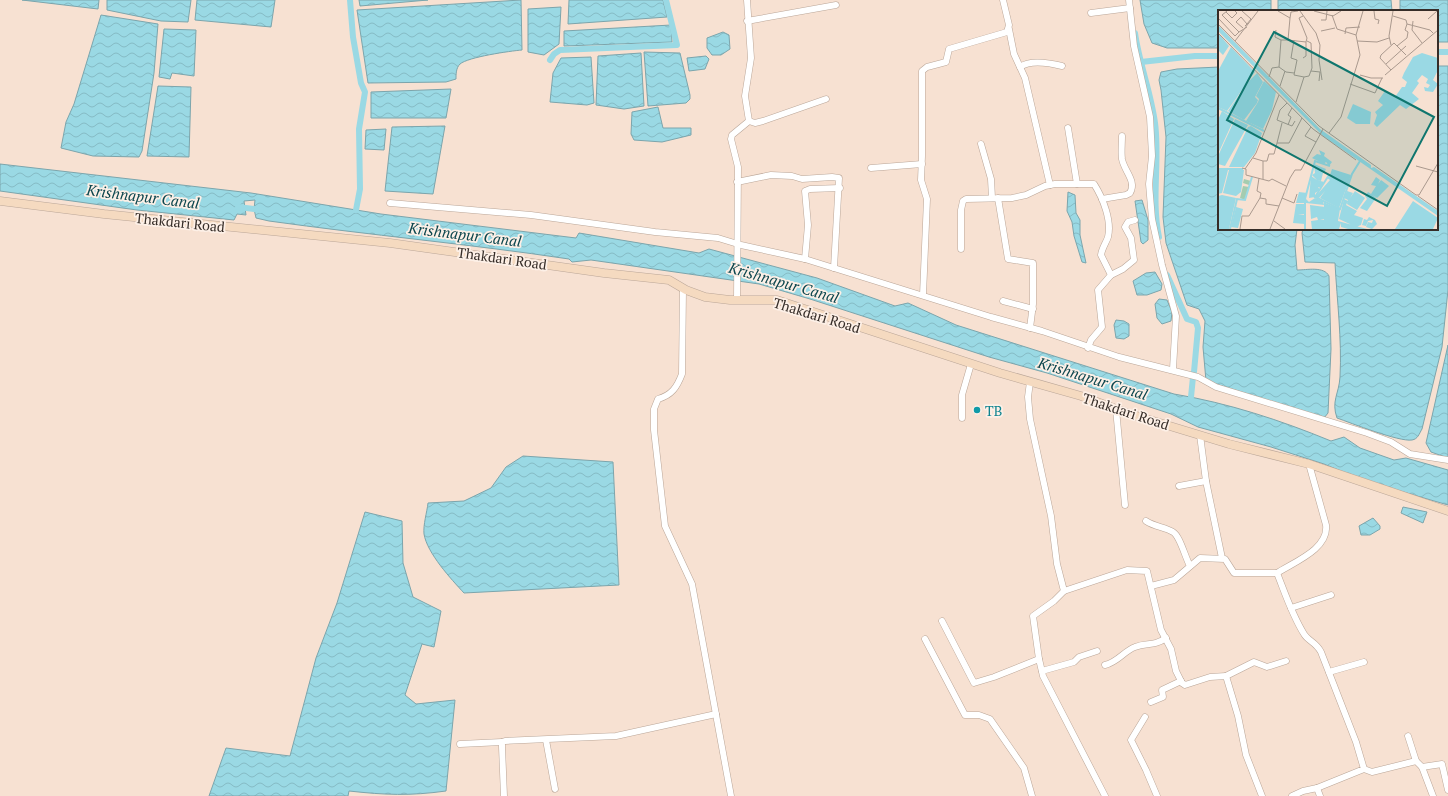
<svg xmlns="http://www.w3.org/2000/svg" width="1448" height="796" viewBox="0 0 1448 796" font-family="'PT Serif',serif">
<style>
.water{fill:url(#water-waves);stroke:#7ca5ac}
.lines{fill:none;stroke-linecap:round;stroke-linejoin:round}
.canal{stroke:#9ad9e4;stroke-width:6}
.street-casing{stroke:#baa698;stroke-width:7}
.secondary-casing{stroke:#baa698;stroke-width:9}
.street{stroke:#fff;stroke-width:6}
.secondary{stroke:#f5dac0;stroke-width:8}
.culture-dot{fill:#0f9aa8;stroke:#fdf0e7;stroke-width:1.5}
.labels{text-anchor:middle;dominant-baseline:central;stroke-width:3.5;stroke-linejoin:round;paint-order:stroke}
.street-label{font-size:14px;fill:#362d28;stroke:#fdf0e7}
.culture-label{font-size:14px;fill:#0d838f;stroke:#fdf0e7;text-anchor:start}
.water-label{font-size:15px;font-style:italic;fill:#0c464e;stroke:#fdf0e7}
.inset-river{fill:none;stroke:#9ad9e4;stroke-width:2}
.inset-road{fill:none;stroke:#aa998e;stroke-width:1}
.view{fill:#0f766e;fill-opacity:0.15;stroke:#0f766e;stroke-width:2}
.inset-edge{fill:none;stroke:#362d28;stroke-width:2}
</style>
<defs>
<pattern id="water-waves" width="16" height="10" patternUnits="userSpaceOnUse"><rect width="16" height="10" fill="#9ad9e4"/><path d="M0 5q4-4 8 0t8 0" fill="none" stroke="#85bbc4"/></pattern>
</defs>
<rect width="100%" height="100%" fill="#f7e1d2"/>
<g class="water">
<polygon points="22,0 99,0 98,9"/>
<polygon points="107,0 191,0 188,22 161,21 107,10"/>
<polygon points="197,0 275,0 271,27 195,20"/>
<polygon points="359,0 428,0 360,6"/>
<path d="M521,0L522,50C510,51 468,57 460,64C456,68 456,74 456,79L446,82L368,83L357,10Z"/>
<polygon points="569,0 663,0 667,17 568,24"/>
<polygon points="1140,0 1271,0 1271,11 1219,11 1219,48 1167,48 1152,43 1144,24"/>
<polygon points="1278,0 1391,0 1392,11 1278,11"/>
<polygon points="1400,0 1448,0 1448,42 1437,42 1437,11 1400,11"/>
<polygon points="561,7 559,44 544,55 528,52 528,9"/>
<polygon points="101,15 158,24 154,73 142,151 139,157 93,156 61,148 66,122 74,104"/>
<polygon points="671,25 672,42 564,46 564,31"/>
<polygon points="164,29 196,30 194,76 172,73 170,79 159,77"/>
<polygon points="723,32 729,35 730,49 721,55 712,55 707,48 707,38"/>
<polygon points="644,52 680,53 690,95 690,99 686,103 648,106"/>
<polygon points="641,53 644,106 624,109 596,105 598,56"/>
<polygon points="706,56 709,59 705,69 689,71 687,58"/>
<polygon points="591,57 594,103 587,105 550,102 553,73 561,58"/>
<path d="M1437,66H1448V290L1442,347L1422,429C1419,434 1418,439 1412,440C1399,442 1351,423 1337,418C1331,401 1339,394 1340,377C1342,339 1337,301 1335,263L1305,262L1302,233L1303,229H1437Z"/>
<path d="M1219,67V229H1297L1295,245L1297,270C1307,270 1324,266 1329,276L1331,349L1328,413L1324,418L1206,381L1203,347L1205,321L1199,309L1187,305L1166,243L1163,217L1166,137L1161,90L1159,80L1161,72L1177,69Z"/>
<polygon points="158,86 191,87 189,157 147,156"/>
<polygon points="451,89 446,118 371,118 371,92"/>
<polygon points="658,107 663,128 691,128 691,135 662,142 634,140 631,134 632,112"/>
<polygon points="445,126 433,194 385,191 392,127"/>
<polygon points="386,129 384,150 365,149 366,130"/>
<path d="M0,164L251,193L381,214L576,238L579,233L699,253L709,249L817,278L895,306L908,303L956,325L1174,394C1228,403 1280,420 1331,441L1344,437L1360,448L1394,460L1406,458L1448,470V505L1362,480L1324,464L1271,447L1198,427L1171,414L1047,373L989,357L810,299L759,284L591,260L572,262L569,259C469,244 369,235 269,221L256,218L254,209L255,200L244,201L246,215L237,214L234,220L137,210L0,191Z"/>
<polygon points="1068,192 1075,195 1076,213 1080,220 1080,235 1086,263 1082,262 1074,236 1072,222 1067,211"/>
<polygon points="1142,200 1148,220 1148,240 1143,244 1141,242 1135,201"/>
<polygon points="1155,272 1162,284 1161,290 1147,295 1137,295 1133,281 1146,273"/>
<polygon points="1159,299 1167,300 1172,312 1171,321 1162,324 1157,318 1155,304"/>
<polygon points="1116,320 1124,321 1129,324 1129,336 1124,339 1116,338 1114,325"/>
<polygon points="1448,345 1448,458 1431,452 1426,443"/>
<path d="M523,456L613,462L619,585L464,593C451,579 427,553 424,534C423,525 427,512 428,503L464,501L491,488L506,467Z"/>
<polygon points="1403,507 1427,512 1423,523 1401,513"/>
<path d="M365,512L402,521L403,563L413,597L441,611L434,647L422,644L405,695L416,704L455,700L446,791C410,796 385,795 349,791L348,796H209L226,748L290,756L316,658L337,603Z"/>
<polygon points="1373,518 1380,526 1380,529 1370,535 1361,535 1359,526"/>
</g>
<g class="lines">
<g class="canal">
<polyline points="350,0 353,37 361,83 365,92 359,129 360,189 356,210"/>
<path d="M1135,33C1139,63 1151,92 1155,123C1160,161 1151,199 1159,237"/>
<polyline points="1437,52 1448,52"/>
<polyline points="550,60 554,54 560,50 677,45 666,0"/>
<polyline points="1141,62 1195,56 1219,56"/>
<polyline points="238,207 261,210"/>
<polyline points="1167,275 1187,319 1196,322 1198,328 1194,372"/>
<polyline points="1191,397 1193,377"/>
</g>
<defs>
<g id="street">
<polyline points="1129,0 1134,46 1150,117 1152,156 1149,184 1152,219 1162,265 1176,316 1173,369"/>
<polyline points="1091,13 1130,8"/>
<polyline points="747,21 836,5"/>
<polyline points="1009,29 1014,54 1025,78 1050,185"/>
<path d="M1020,67C1031,59 1050,63 1062,66"/>
<polyline points="749,121 755,123 763,121 826,99"/>
<polyline points="1068,128 1077,184"/>
<polyline points="981,144 991,179 992,198"/>
<polyline points="871,168 922,164"/>
<polyline points="737,182 771,175 792,176 802,179 832,177 839,178 834,268"/>
<polyline points="998,198 1008,259 1033,263 1033,304 1030,328"/>
<path d="M1102,199L1126,195L1130,193C1137,181 1124,171 1122,159C1121,152 1122,144 1122,136"/>
<polyline points="390,203 531,215 655,232 718,238 741,245 805,259 991,317 1042,331 1119,357 1198,377 1216,387 1367,433 1391,442 1410,454 1448,460"/>
<path d="M961,249V210L963,201L966,199L1012,198L1026,195L1045,186L1055,184H1094C1103,198 1112,221 1108,237C1106,243 1102,248 1101,255L1111,275L1098,290L1102,327L1091,340L1088,348"/>
<polyline points="805,259 808,225 805,191 810,189 840,188"/>
<polyline points="1111,275 1123,269 1134,260 1131,238 1125,227 1128,222 1135,220"/>
<path d="M683,289L682,374C677,387 672,395 658,399L654,409V430L665,526L692,584L731,796"/>
<polyline points="923,295 927,199 921,180 922,156 922,71 927,67 946,62 949,49 1007,32 1009,25 1003,0"/>
<polyline points="737,300 738,167 731,139 732,135 749,121 745,96 751,58 747,0"/>
<polyline points="1003,301 1033,309"/>
<polyline points="1030,382 1028,397 1030,419 1051,516 1057,564 1064,591 1127,570 1147,571 1161,630 1171,649 1176,671 1182,683 1185,685 1210,677 1226,676 1238,716 1246,755 1262,796"/>
<polyline points="1116,409 1125,505"/>
<polyline points="962,418 962,395 971,364"/>
<polyline points="1200,435 1206,481 1222,558"/>
<polyline points="1179,486 1206,481"/>
<path d="M1146,521C1155,527 1165,527 1173,532C1180,536 1185,557 1190,566"/>
<path d="M1277,573C1294,562 1329,549 1326,525L1309,464"/>
<path d="M1151,586L1174,580L1200,558L1225,559L1234,573H1277C1285,593 1292,615 1304,634C1308,641 1316,642 1321,652L1356,742L1364,769L1317,788"/>
<polyline points="1064,591 1054,601 1033,616 1039,659 1043,676 1105,796"/>
<polyline points="1291,608 1331,595"/>
<polyline points="942,621 974,683 994,677 1039,659"/>
<polyline points="925,639 965,715 979,715 990,719 1024,768 1032,796"/>
<path d="M1105,665C1118,662 1124,651 1135,647C1147,642 1153,647 1166,638"/>
<polyline points="1042,671 1074,662 1079,657 1097,651"/>
<polyline points="1329,672 1364,662"/>
<polyline points="1226,676 1254,662 1267,667 1286,661"/>
<polyline points="1151,702 1163,697 1162,690 1181,681"/>
<polyline points="1145,717 1131,740 1146,770 1157,796"/>
<polyline points="1408,736 1416,761"/>
<polyline points="546,740 555,789"/>
<polyline points="460,744 502,742"/>
<polyline points="1422,767 1442,764 1448,790"/>
<polyline points="1364,769 1372,772 1416,761 1422,767 1433,796"/>
<polyline points="504,796 502,747 502,742 505,741 616,736 716,714"/>
<polyline points="1292,796 1303,791 1317,788 1320,796"/>
</g>
<polyline id="secondary" points="0,201 104,214 390,243 604,273 669,280 686,290 705,297 730,300 777,300 1000,373 1081,396 1127,413 1229,444 1309,464 1448,511"/>
</defs>
<use href="#street" class="street-casing"/>
<use href="#secondary" class="secondary-casing"/>
<use href="#street" class="street"/>
<use href="#secondary" class="secondary"/>
</g>
<circle class="culture-dot" cx="977" cy="410" r="4"/>
<g class="labels">
<g class="street-label">
<text transform="translate(180 222) rotate(6)">Thakdari Road</text>
<text transform="translate(502 258) rotate(8)">Thakdari Road</text>
<text transform="translate(817 315) rotate(17)">Thakdari Road</text>
<text transform="translate(1126 411) rotate(18)">Thakdari Road</text>
</g>
<g class="culture-label">
<text x="985" y="410">TB</text>
</g>
<g class="water-label">
<text transform="translate(143 196) rotate(7)">Krishnapur Canal</text>
<text transform="translate(465 234) rotate(7)">Krishnapur Canal</text>
<text transform="translate(784 282) rotate(16)">Krishnapur Canal</text>
<text transform="translate(1093 378) rotate(17)">Krishnapur Canal</text>
</g>
</g>
<g transform="translate(1218 10)">
<rect width="220" height="220" fill="#f7e1d2"/>
<path d="M26,169L33,171L27,190L22,188L25,176L31,177V175L25,173Z" fill="#a4ccb0"/>
<path d="M0,15L102,119L153,155V158L156,157L220,201V206L105,126L0,21ZM0,23L11,36L5,45L0,40ZM13,37L37,62L9,101L0,97V61ZM204,43L220,48V60L215,70L220,74L215,82L207,81L206,77L210,78L212,75L208,73L210,69L204,65L199,71L201,73L194,83L201,89L188,99L182,95L159,117L156,114L159,105L157,102L165,95L160,91L167,81L177,87L184,77H187L189,72L184,68L186,63L195,47ZM39,63L45,72L37,87L40,90L39,93L26,110L10,101L30,72ZM46,71L58,82L54,100L45,119L28,111L40,92L41,89L38,86ZM135,94L153,102L152,114H138L129,108ZM4,101L16,109L0,144V110ZM17,109L30,115L7,156L0,154V146ZM33,116L44,123L37,143L26,157H11L30,117ZM101,140L107,143L106,146L114,152L111,156L108,152L106,154L94,148L99,144L103,145ZM96,154L108,159L106,163L102,161L105,163L103,171L99,170L106,172L103,178L100,177L102,180L97,183V187L91,188L93,166L99,170L94,165L97,163ZM114,159L133,165L121,198L102,188L107,181L101,188L97,187L112,170L109,168L111,166L126,172L112,165ZM0,160H10L4,183L0,184ZM11,160H26L23,182L18,186L5,183ZM158,167L162,170L160,174L163,170L171,176L159,188L155,185L158,188L149,201L142,198L149,189L147,186L150,182L153,184L158,176L153,175ZM129,181L135,183L132,188L137,181L147,188L139,200L129,194L130,190L126,188ZM81,182L89,183L86,193H78ZM4,185L18,188L11,219H0V186ZM97,188L105,191L106,195L88,193V189L91,192ZM126,189L130,191L128,195L139,201L131,212L136,205L145,208L143,215L138,217L121,209ZM195,191L220,208L215,219H177ZM107,193L122,199L120,211L149,219H130L123,217V213L121,219H108ZM78,194H86L87,204H80L87,205V214L75,213ZM92,195L107,197V209L102,210H106L107,219H94L93,211L100,210L99,207L93,209ZM18,197L25,199L20,218L13,217ZM151,207L157,210L159,214L154,219L148,217L150,212L154,213L155,210L150,211L148,216L144,215L146,209L149,210Z" fill="#9ad9e4"/>
<path class="inset-river" d="M0,98L46,121M0,159H25M111,165L97,187L122,199L134,164L142,151M12,219L19,189L27,190L34,167M87,219V189L97,151L112,156M107,219V192"/>
<path class="inset-road" d="M9,1L4,5L21,22L29,17M24,1L33,9L29,14M60,1L72,8L73,2L80,1M82,1L92,15M96,1L115,6L123,1M156,1L157,9L161,10L160,14M8,2L14,8L19,3L17,1M175,6L188,10L189,14L212,20L215,23M72,8L70,30L88,32L89,28L81,8L85,6M1,9L17,26L21,22M210,9L219,1M103,10H108L109,1M195,11L194,20L204,33M0,14L101,116L198,185H201L220,153M92,15L98,23L102,35L101,50L104,70M25,18L18,12L23,7L29,14L27,16M58,20L57,27L63,30M103,21L117,18M0,23L95,119L138,150M127,24L128,18L142,17M138,25L145,1M70,30H63L61,57L68,62L76,63M76,30L73,48L79,50L76,65L86,67L78,92M17,31L40,1M139,31L159,32L171,28M173,35L171,26L175,1M179,36L189,28L190,22L187,20L189,14M85,48L88,46V32M168,54L188,36M173,60L162,48L163,45L176,33L188,45M93,61L102,62L101,71M142,65L153,68H165M167,65L220,20M51,67L54,58L61,57M86,67L91,66L94,58L93,33L89,31M132,74L157,83L164,68M62,76L67,61M69,93L62,100L59,110L74,116L77,111M70,115L73,107L70,105L74,98M93,117L87,126L98,132M111,123L123,107L142,45L138,25L119,19L114,5M59,133L64,113M35,148L45,151V169M45,151H49L51,144H56L59,133H71L84,108M198,156L220,162M24,158L28,159V165L51,171L54,169L68,176M27,159L38,143L61,85M41,168L39,181L43,183L42,188M200,186L220,200M64,188L76,193L79,184M56,211L67,219M22,219L24,206H31L42,188L48,189V194L61,196M52,219L72,168L77,160H83L105,119"/>
<path class="view" d="M56,22L216,107L169,196L9,110Z"/>
<rect width="220" height="220" class="inset-edge"/>
</g>
</svg>
